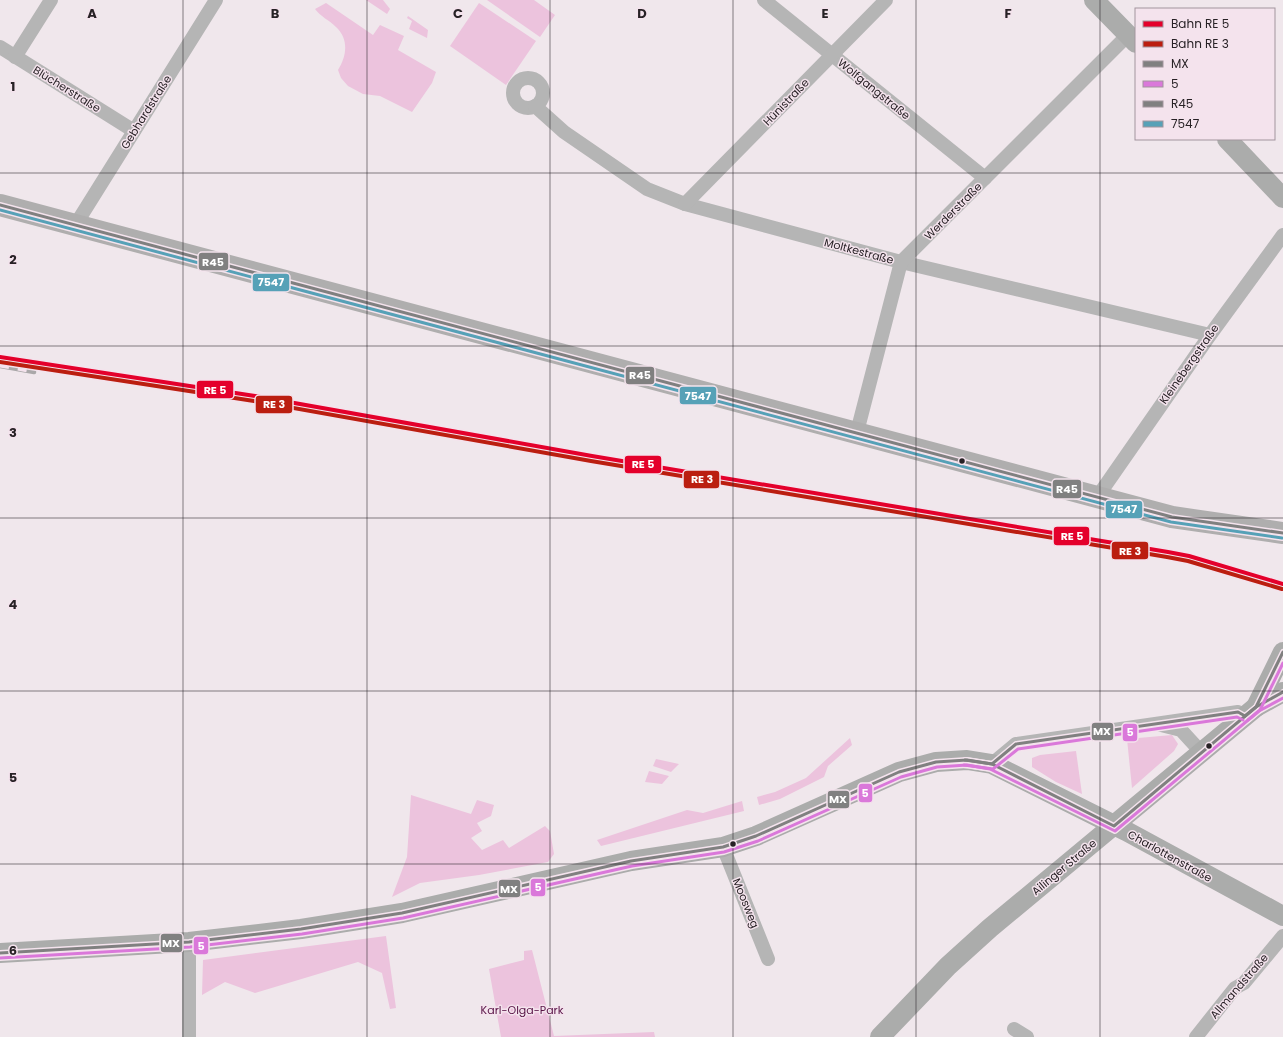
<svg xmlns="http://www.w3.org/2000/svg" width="1283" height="1037" viewBox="0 0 1283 1037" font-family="Poppins,sans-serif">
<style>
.green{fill:#ecc3dd}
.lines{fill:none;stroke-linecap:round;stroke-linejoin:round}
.street{stroke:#b5b5b5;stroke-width:14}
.secondary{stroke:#abacab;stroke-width:20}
.primary{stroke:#afaeae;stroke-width:22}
.rail-casing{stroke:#aaa8a9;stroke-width:4.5}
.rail{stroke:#f4e3ed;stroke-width:3;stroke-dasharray:9;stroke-linecap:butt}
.bus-1-casing{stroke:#f4e3ed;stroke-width:6}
.bus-2-casing{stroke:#f4e3ed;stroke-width:6}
.bus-3-casing{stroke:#f4e3ed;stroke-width:6}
.bus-4-casing{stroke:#f4e3ed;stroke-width:6}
.bus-1{stroke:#808080;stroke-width:3}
.bus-2{stroke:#da78da;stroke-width:3}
.bus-3{stroke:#808080;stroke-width:3}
.bus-4{stroke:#56a1b7;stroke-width:3}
.rail-1-casing{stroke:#f4e3ed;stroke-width:7}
.rail-2-casing{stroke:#f4e3ed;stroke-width:7}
.rail-1{stroke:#e4002b;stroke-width:4}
.rail-2{stroke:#bb1e10;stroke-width:4}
.grid{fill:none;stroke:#272125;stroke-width:1;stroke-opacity:0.55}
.bus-dot{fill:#272125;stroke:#f4e3ed;stroke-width:1.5}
.labels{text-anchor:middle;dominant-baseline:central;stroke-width:3;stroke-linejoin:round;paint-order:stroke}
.street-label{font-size:11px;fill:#272125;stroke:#f4e3ed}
.park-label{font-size:11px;fill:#571245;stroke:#f4e3ed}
.grid-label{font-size:13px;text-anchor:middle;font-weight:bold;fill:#272125;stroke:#f4e3ed;stroke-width:3;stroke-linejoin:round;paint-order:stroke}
.line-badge{stroke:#f4e3ed;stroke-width:1.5}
.badge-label{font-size:11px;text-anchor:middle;font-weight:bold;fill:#fff}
</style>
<rect width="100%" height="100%" fill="#f0e7ec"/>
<g class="green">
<polygon points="366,0 383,0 390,9 387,14"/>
<polygon points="487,0 534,0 555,15 540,37"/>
<path d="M326,3L373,35L380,25L404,36L398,50L436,72L432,83L412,112L380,96L363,94L348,86L341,78L338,70C347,56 349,39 336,27C329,20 321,17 315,9Z"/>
<polygon points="479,3 536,41 506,85 450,46"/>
<polygon points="408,16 428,30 427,38 409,29 412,21 407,18"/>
<polygon points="1172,735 1178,744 1174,751 1132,788 1127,739"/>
<polygon points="850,738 852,745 828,766 824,777 780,799 759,805 757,797 775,792 806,778"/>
<polygon points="1076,751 1082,794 1056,782 1032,767 1032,758 1040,755"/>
<polygon points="656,759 679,764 671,772 653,766"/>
<polygon points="649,771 669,776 662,784 645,782"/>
<polygon points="411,795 471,814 477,800 494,805 491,816 477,823 482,831 471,838 482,850 503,840 509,848 545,826 550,831 554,854 548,862 479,875 420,883 392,897 407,857"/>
<polygon points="742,801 744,811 601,846 597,840 687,810 703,813"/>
<polygon points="386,936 396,1008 390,1009 382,973 358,962 255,993 225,982 202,995 203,960"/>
<polygon points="532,950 554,1036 654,1032 655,1037 501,1037 489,969 524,960 524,951"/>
</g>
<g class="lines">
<g class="street">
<polyline points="764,0 985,178"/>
<polyline points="0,47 134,131"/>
<polyline points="15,57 51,0"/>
<circle cx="528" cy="93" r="15"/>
<polyline points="535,106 564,132 647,189 685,204 901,262 1210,335"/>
<polyline points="685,204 886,0"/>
<polyline points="76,224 216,0"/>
<polyline points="857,432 901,262 1128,35"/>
<polyline points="1098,496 1210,335 1283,235"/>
<polyline points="1161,725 1181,730 1202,753"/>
<polyline points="992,764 1016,744 1238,712 1245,716"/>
<polyline points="723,847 768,959"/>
<polyline points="189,942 189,1037"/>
<polyline points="1014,1029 1027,1037"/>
<polyline points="1196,1037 1235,988 1244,983 1283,936"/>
</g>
<g class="secondary">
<polyline points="1094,0 1136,43"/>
<polyline points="1227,139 1283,198"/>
<polyline points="1256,707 1283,652"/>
<polyline points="0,953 189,942 301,929 402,913 631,861 723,847 756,836 899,772 936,762 967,760 992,764 1126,831 1283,916"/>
<polyline points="880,1037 948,966 990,928 1256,707 1283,692"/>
</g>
<polyline class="primary" points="0,205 1172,517 1283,533"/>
<defs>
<polyline id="rail" points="0,366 34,372"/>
</defs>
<use href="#rail" class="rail-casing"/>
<use href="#rail" class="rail"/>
<defs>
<g id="bus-1">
<polyline points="1245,716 1256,707 1283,652"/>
<polyline points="965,760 992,764 1016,744 1238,712 1245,716"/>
<polyline points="0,953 189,942 301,929 402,913 631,861 723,847 756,836 899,772 936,762 967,760 992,764 1114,826 1256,707 1283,692"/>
</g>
<g id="bus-2">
<polyline points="1248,720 1260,710 1283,663"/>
<polyline points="964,765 993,769 1018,749 1237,717 1243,720"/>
<polyline points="0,958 190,947 302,934 403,918 632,866 724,852 758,841 901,777 937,767 967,765 990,769 1115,831 1259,711 1283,698"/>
</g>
<polyline id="bus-3" points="0,205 1172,517 1283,533"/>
<polyline id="bus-4" points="0,210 1171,522 1282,538"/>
</defs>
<use href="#bus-1" class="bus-1-casing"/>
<use href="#bus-2" class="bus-2-casing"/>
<use href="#bus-3" class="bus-3-casing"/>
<use href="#bus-4" class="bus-4-casing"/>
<use href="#bus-1" class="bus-1"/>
<use href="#bus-2" class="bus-2"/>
<use href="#bus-3" class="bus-3"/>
<use href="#bus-4" class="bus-4"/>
<defs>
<polyline id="rail-1" points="0,357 255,396 592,456 1168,552 1189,556 1283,584"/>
<polyline id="rail-2" points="0,362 254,401 591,461 1167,557 1188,561 1282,589"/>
</defs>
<use href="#rail-1" class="rail-1-casing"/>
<use href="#rail-2" class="rail-2-casing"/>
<use href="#rail-1" class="rail-1"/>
<use href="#rail-2" class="rail-2"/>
</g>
<path class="grid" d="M183,0V1037M367,0V1037M550,0V1037M733,0V1037M916,0V1037M1100,0V1037M0,173H1283M0,346H1283M0,518H1283M0,691H1283M0,864H1283"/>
<g class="bus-dot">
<circle cx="962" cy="461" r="3.5"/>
<circle cx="1209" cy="746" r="3.5"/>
<circle cx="733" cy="844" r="3.5"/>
</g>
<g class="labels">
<g class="street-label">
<text transform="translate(67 89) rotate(32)">Blücherstraße</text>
<text transform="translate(874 89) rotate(39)">Wolfgangstraße</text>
<text transform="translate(786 102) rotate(-46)">Hünistraße</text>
<text transform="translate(146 112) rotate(-58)">Gebhardstraße</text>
<text transform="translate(953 211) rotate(-45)">Werderstraße</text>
<text transform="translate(859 251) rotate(15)">Moltkestraße</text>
<text transform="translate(1189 364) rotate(-55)">Kleinebergstraße</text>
<text transform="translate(1170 856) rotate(29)">Charlottenstraße</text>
<text transform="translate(1064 867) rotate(-40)">Ailinger Straße</text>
<text transform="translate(746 903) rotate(68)">Moosweg</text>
<text transform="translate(1239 986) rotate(-49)">Allmandstraße</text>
</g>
<g class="park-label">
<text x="522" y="1010">Karl-Olga-Park</text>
</g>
</g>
<g class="grid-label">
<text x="92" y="18">A</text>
<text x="275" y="18">B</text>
<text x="458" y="18">C</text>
<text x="642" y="18">D</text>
<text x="825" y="18">E</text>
<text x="1008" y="18">F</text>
<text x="13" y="91">1</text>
<text x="13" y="264">2</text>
<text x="13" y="437">3</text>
<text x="13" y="609">4</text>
<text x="13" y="782">5</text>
<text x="13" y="955">6</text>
</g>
<g class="line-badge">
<rect x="198" y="252" width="31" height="19" rx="4" fill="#808080"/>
<rect x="252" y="273" width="38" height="19" rx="4" fill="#56a1b7"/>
<rect x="625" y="366" width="30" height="19" rx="4" fill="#808080"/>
<rect x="196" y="380" width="38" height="19" rx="4" fill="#e4002b"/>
<rect x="679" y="386" width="38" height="19" rx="4" fill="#56a1b7"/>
<rect x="255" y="395" width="38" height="19" rx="4" fill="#bb1e10"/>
<rect x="624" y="455" width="38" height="19" rx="4" fill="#e4002b"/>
<rect x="683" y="470" width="37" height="19" rx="4" fill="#bb1e10"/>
<rect x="1052" y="479" width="30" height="20" rx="4" fill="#808080"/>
<rect x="1105" y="500" width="38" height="19" rx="4" fill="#56a1b7"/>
<rect x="1053" y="526" width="37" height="20" rx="4" fill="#e4002b"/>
<rect x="1111" y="541" width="38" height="19" rx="4" fill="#bb1e10"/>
<rect x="1091" y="722" width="23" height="19" rx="4" fill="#808080"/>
<rect x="1122" y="723" width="16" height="19" rx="4" fill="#da78da"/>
<rect x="858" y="783" width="15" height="20" rx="4" fill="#da78da"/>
<rect x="827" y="790" width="23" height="19" rx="4" fill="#808080"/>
<rect x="530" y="878" width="16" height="19" rx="4" fill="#da78da"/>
<rect x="498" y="879" width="23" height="19" rx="4" fill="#808080"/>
<rect x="160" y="933" width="23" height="20" rx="4" fill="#808080"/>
<rect x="193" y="936" width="16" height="19" rx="4" fill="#da78da"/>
</g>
<g class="badge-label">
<text x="213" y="266">R45</text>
<text x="271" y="286">7547</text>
<text x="640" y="379">R45</text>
<text x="215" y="394">RE 5</text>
<text x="698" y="400">7547</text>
<text x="274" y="408">RE 3</text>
<text x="643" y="468">RE 5</text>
<text x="702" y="483">RE 3</text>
<text x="1067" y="493">R45</text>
<text x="1124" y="513">7547</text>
<text x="1072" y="540">RE 5</text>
<text x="1130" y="555">RE 3</text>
<text x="1102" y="735">MX</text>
<text x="1130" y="736">5</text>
<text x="865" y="797">5</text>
<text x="838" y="803">MX</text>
<text x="538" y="891">5</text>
<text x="509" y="893">MX</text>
<text x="171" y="947">MX</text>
<text x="201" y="950">5</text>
</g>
<rect x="1135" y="8" width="140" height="132" fill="#f4e3ed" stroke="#a2959d"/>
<rect x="1143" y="21" width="20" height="6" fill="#e4002b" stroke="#a2959d"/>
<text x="1171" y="28" font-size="12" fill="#272125">Bahn RE 5</text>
<rect x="1143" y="41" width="20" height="6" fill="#bb1e10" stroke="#a2959d"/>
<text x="1171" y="48" font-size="12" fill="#272125">Bahn RE 3</text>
<rect x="1143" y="61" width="20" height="6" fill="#808080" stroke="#a2959d"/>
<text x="1171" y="68" font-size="12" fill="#272125">MX</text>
<rect x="1143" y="81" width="20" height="6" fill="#da78da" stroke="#a2959d"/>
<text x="1171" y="88" font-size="12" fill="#272125">5</text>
<rect x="1143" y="101" width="20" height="6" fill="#808080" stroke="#a2959d"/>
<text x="1171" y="108" font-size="12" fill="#272125">R45</text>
<rect x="1143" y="121" width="20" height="6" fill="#56a1b7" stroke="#a2959d"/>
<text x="1171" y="128" font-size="12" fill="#272125">7547</text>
</svg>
